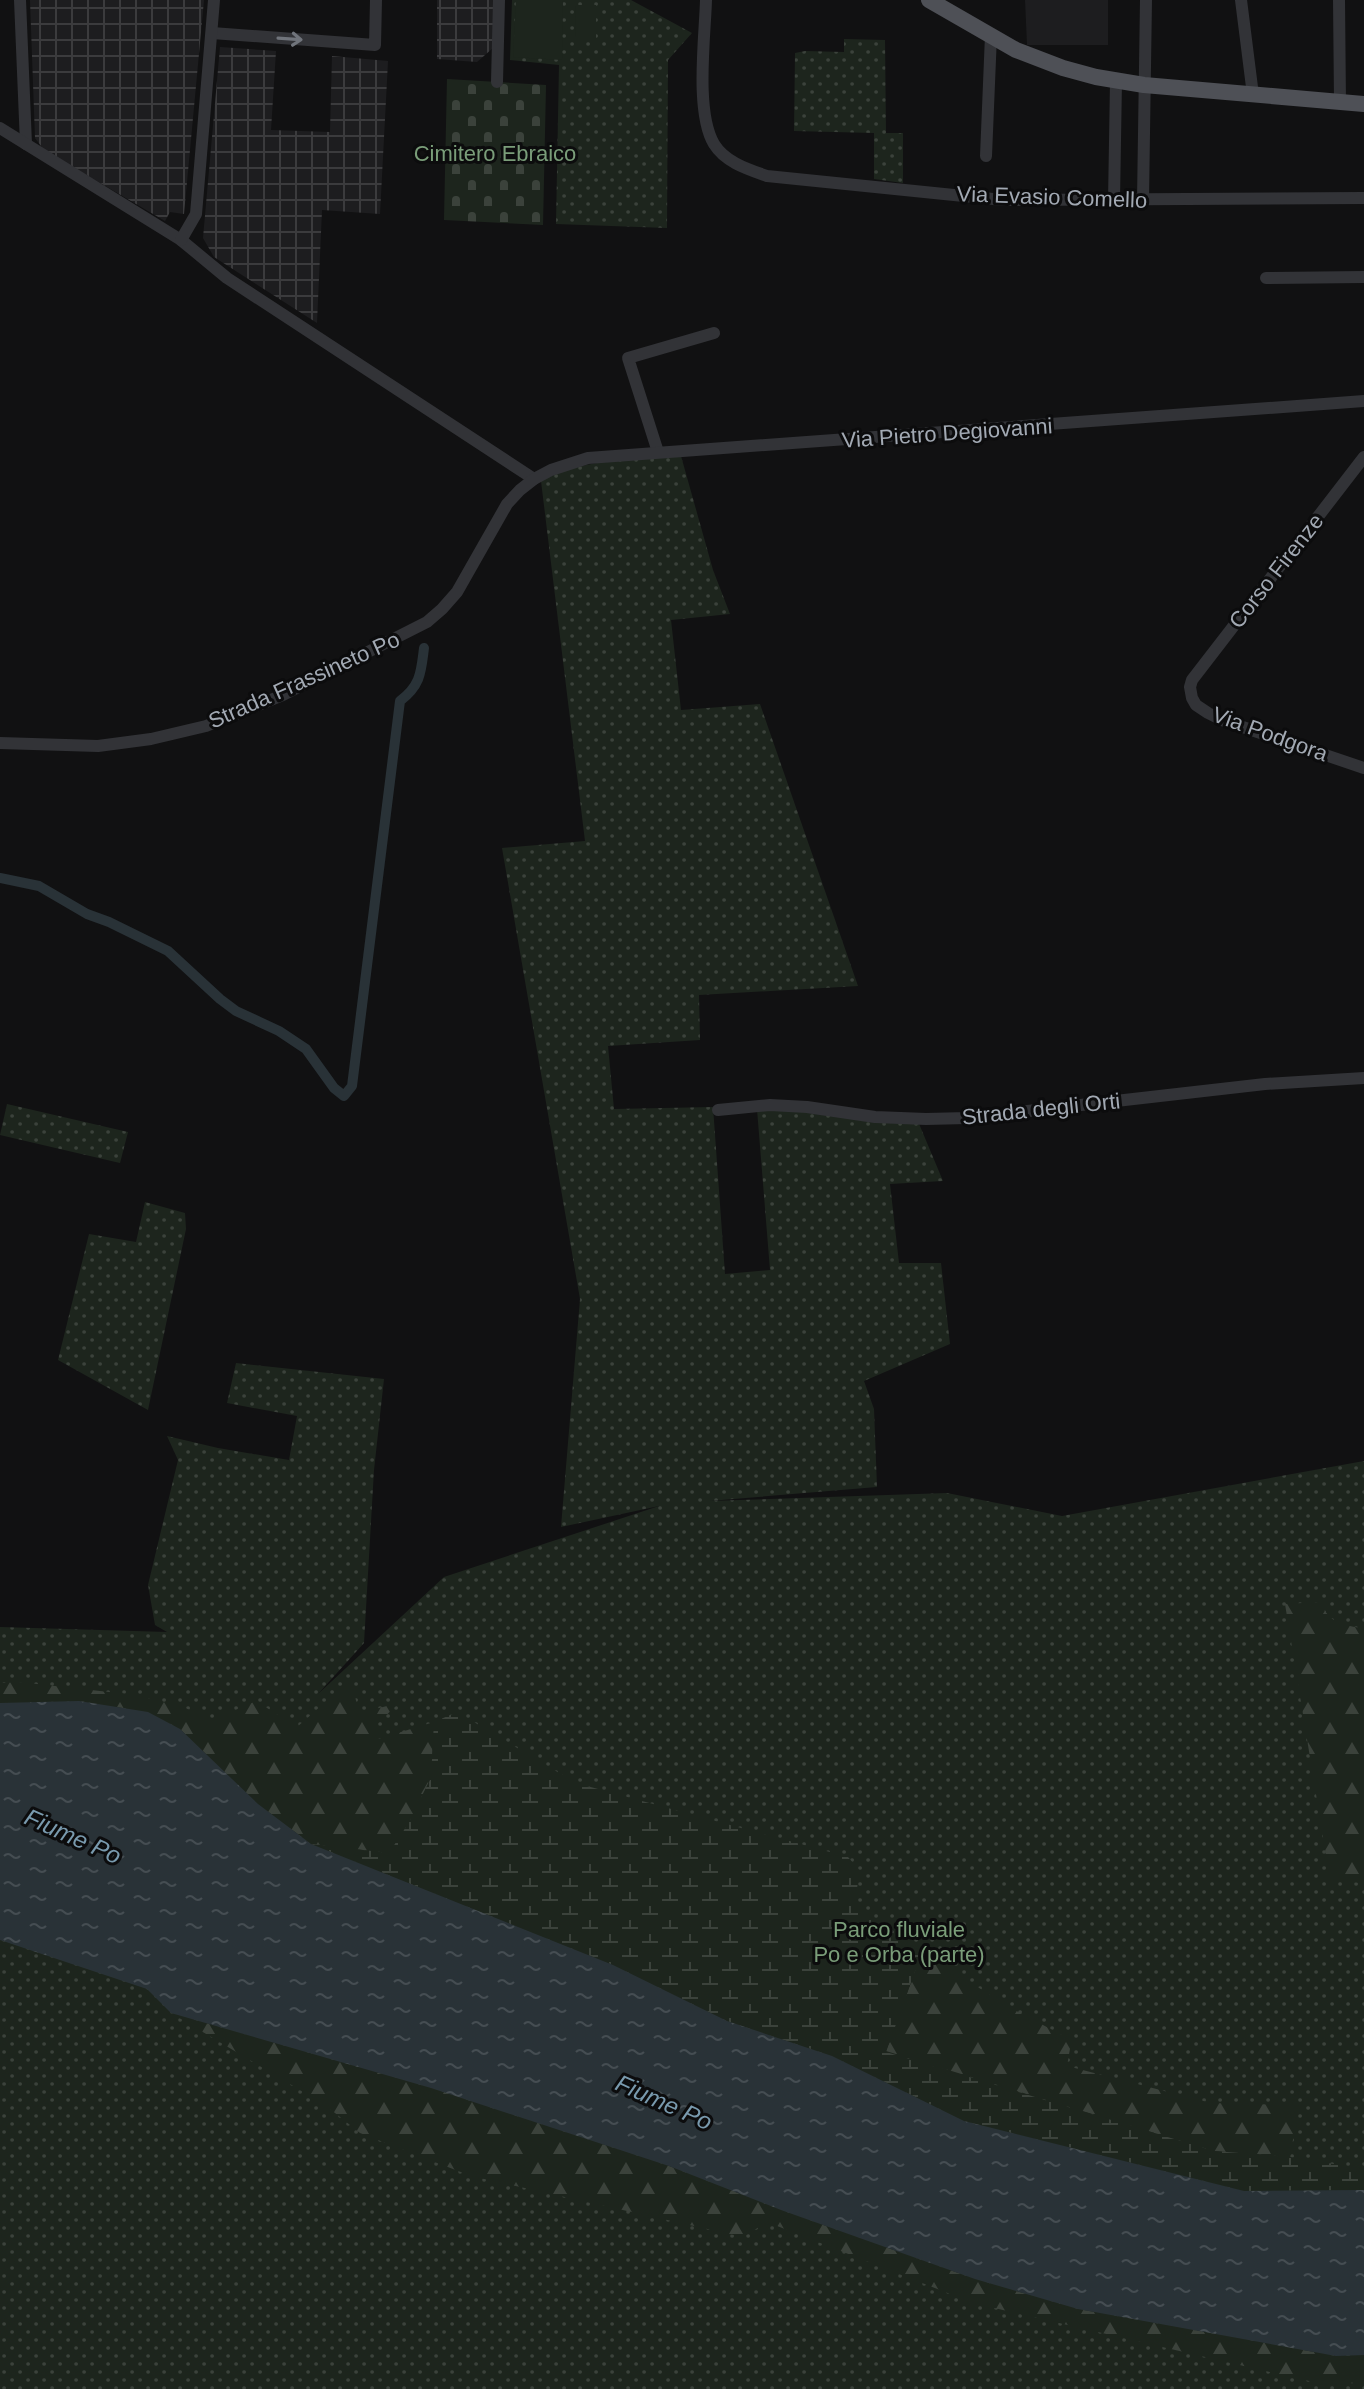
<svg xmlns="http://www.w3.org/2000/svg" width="1364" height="2389" viewBox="0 0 1364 2389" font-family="Helvetica,sans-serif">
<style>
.built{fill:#1d1d1f}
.industrial{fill:url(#industrial-grid)}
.green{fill:url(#green-dots)}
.forest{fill:url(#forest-firs)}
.wetland{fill:url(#wetland-marsh)}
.cemetery{fill:url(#cemetery-stones)}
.pitch{fill:#1d251d}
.water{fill:url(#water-ripples)}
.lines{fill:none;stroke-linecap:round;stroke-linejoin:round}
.canal{stroke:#293237;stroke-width:10}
.minor{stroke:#323337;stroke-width:12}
.major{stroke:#4e5056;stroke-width:16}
.oneway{stroke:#70747b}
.labels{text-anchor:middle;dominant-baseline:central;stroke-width:6;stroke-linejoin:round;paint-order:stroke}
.park-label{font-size:22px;fill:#7a9d79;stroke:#0c0c0d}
.street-label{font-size:22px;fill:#a2a9b3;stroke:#0c0c0d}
.water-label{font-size:24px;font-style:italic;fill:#799aae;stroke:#0c0c0d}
</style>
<defs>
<pattern id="industrial-grid" width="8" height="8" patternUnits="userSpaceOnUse" patternTransform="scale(2)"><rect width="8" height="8" fill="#1d1d1f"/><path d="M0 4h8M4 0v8" fill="none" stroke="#3b3b3d"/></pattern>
<pattern id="green-dots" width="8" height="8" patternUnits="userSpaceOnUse" patternTransform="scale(2)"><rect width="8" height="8" fill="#1d251d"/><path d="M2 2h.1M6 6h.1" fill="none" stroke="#3b423b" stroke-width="1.8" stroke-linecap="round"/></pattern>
<pattern id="forest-firs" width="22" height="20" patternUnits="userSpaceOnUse" patternTransform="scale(2)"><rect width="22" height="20" fill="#1d251d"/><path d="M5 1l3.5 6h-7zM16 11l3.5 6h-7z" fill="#3b423b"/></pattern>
<pattern id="wetland-marsh" width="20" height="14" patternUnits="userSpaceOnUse" patternTransform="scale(2)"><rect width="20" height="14" fill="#1d251d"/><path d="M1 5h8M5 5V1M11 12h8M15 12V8" fill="none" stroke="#3b423b"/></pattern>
<pattern id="cemetery-stones" width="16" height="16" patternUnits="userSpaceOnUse" patternTransform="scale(2)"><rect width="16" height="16" fill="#1d251d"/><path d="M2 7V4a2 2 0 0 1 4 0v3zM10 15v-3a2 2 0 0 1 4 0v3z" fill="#3b423b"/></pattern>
<pattern id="water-ripples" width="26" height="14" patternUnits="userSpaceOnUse" patternTransform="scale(2)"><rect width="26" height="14" fill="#293237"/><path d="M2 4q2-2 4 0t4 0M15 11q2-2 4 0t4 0" fill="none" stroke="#454d52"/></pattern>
</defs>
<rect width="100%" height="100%" fill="#111112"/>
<polygon class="built" points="1025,0 1108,0 1108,45 1027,45"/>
<g class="industrial">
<polygon points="30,0 204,0 184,214 170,212 165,221 44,150 35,138"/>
<polygon points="437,0 494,0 493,48 477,62 437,59"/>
<polygon points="220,47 276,51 271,130 330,132 332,56 388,61 380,214 322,210 317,323 214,257 203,238"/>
</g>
<g class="green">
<polygon points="512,0 631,0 692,33 668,60 667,228 556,224 559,65 510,60"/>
<polygon points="844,39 885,40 886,133 903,133 903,183 874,179 874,133 794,131 795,53 805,51 844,52"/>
<path d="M681,456L713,570L730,614L671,620L681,710L760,704L858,986L699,995L700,1040L608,1046L614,1109L713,1107L725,1274L770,1270L757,1109L917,1119L943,1181L890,1184L899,1263H941L950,1344L864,1381L874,1409L877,1487L709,1501L947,1493L1062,1516L1364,1461V2389H0V1627L167,1632L155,1625L148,1585L178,1460L167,1436L218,1448L289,1460L297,1416L227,1403L236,1363L384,1379L374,1470L364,1643L318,1694L444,1577L659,1506L561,1527L580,1299L502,848L585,841L541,481C584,458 633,460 681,456Z"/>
<polygon points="7,1104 128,1132 120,1163 0,1135"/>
<polygon points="145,1202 185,1213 186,1229 148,1410 58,1360 89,1234 136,1242"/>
</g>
<g class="forest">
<path d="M1320,1602C1329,1623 1344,1626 1364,1628V1883L1330,1880L1285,1604Z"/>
<polygon points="351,1680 359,1713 399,1703 378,1723 378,1739 434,1722 431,1778 408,1824 389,1853 311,1844 258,1804 180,1729 148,1712 79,1701 0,1703 0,1683 19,1682 136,1695 183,1707 213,1720 256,1701 297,1727"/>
<polygon points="922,1952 1011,2008 1060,2034 1072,2037 1067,2066 1211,2103 1299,2105 1290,2157 1214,2151 886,2051"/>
<polygon points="171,2013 431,2088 669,2166 781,2210 975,2279 1078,2309 1336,2356 1364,2355 1364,2383 1322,2384 973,2303 767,2222 743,2237 471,2176 360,2133 325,2105"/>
</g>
<polygon class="wetland" points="457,1712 576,1783 848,1857 859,1870 855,1909 922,1952 886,2052 1214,2151 1290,2157 1364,2169 1364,2190 1244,2191 964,2121 832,2056 727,2021 613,1965 311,1844 389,1853 408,1824 431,1778 434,1722"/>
<polygon class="cemetery" points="447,79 546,85 543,225 444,220"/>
<g class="pitch">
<polygon points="516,0 563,0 562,60 513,57"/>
<polygon points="575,5 596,5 596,38 576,38"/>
</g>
<polygon class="water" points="79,1701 148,1712 180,1729 258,1804 311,1844 613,1965 727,2021 832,2056 964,2121 1244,2191 1364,2190 1364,2355 1336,2356 1078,2309 975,2279 781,2210 669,2166 431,2088 171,2013 147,1989 0,1940 0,1703"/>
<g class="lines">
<path class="canal" d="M0,878L39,886L87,914L109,922L168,951L220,999L236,1011L279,1031L306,1049L334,1088L344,1096L352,1086L400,701C421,685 421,672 424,648"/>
<g class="minor">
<polyline points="20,0 26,144"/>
<path d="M706,0C705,37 695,112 714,144C725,162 747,169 767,176L1003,200L1364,198"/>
<polyline points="1241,0 1253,95"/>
<polyline points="1339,0 1340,102"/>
<polyline points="212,33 375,45 376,0"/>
<polyline points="497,82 499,0"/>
<polyline points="0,128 181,240 227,278 534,479"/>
<polyline points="986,156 991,35"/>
<polyline points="1143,200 1146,0"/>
<polyline points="1114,201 1116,81"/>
<polyline points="181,240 196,214 214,0"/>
<polyline points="1266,278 1364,277"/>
<polyline points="658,452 628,358 714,333"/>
<polyline points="1364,457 1192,680 1190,687 1192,698 1196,705 1208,713 1222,720 1364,768"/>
<polyline points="0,743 98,746 151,739 206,726 283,695 427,622 442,609 457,592 507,504 520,490 534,479 551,470 588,458 1364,401"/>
<polyline points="718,1110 770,1105 807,1107 875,1117 926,1119 967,1118 1265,1084 1364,1078"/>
</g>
<polyline class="major" points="929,0 1016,50 1063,68 1096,77 1144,85 1364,104"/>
</g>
<defs><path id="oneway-shaft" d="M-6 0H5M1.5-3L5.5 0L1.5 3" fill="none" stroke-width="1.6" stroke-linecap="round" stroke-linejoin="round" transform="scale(2)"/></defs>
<use class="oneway" href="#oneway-shaft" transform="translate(290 39) rotate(4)"/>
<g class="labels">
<g class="park-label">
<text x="495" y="153">Cimitero Ebraico</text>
<text x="899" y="1929">Parco fluviale<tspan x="899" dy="25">Po e Orba (parte)</tspan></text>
</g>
<g class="street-label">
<text transform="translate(1052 197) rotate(2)">Via Evasio Comello</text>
<text transform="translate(947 433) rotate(-4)">Via Pietro Degiovanni</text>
<text transform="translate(1276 571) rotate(-52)">Corso Firenze</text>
<text transform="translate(304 680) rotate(-24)">Strada Frassineto Po</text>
<text transform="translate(1270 734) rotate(20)">Via Podgora</text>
<text transform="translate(1041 1109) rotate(-6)">Strada degli Orti</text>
</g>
<g class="water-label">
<text transform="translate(73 1836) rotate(24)">Fiume Po</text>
<text transform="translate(664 2102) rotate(24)">Fiume Po</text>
</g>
</g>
</svg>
